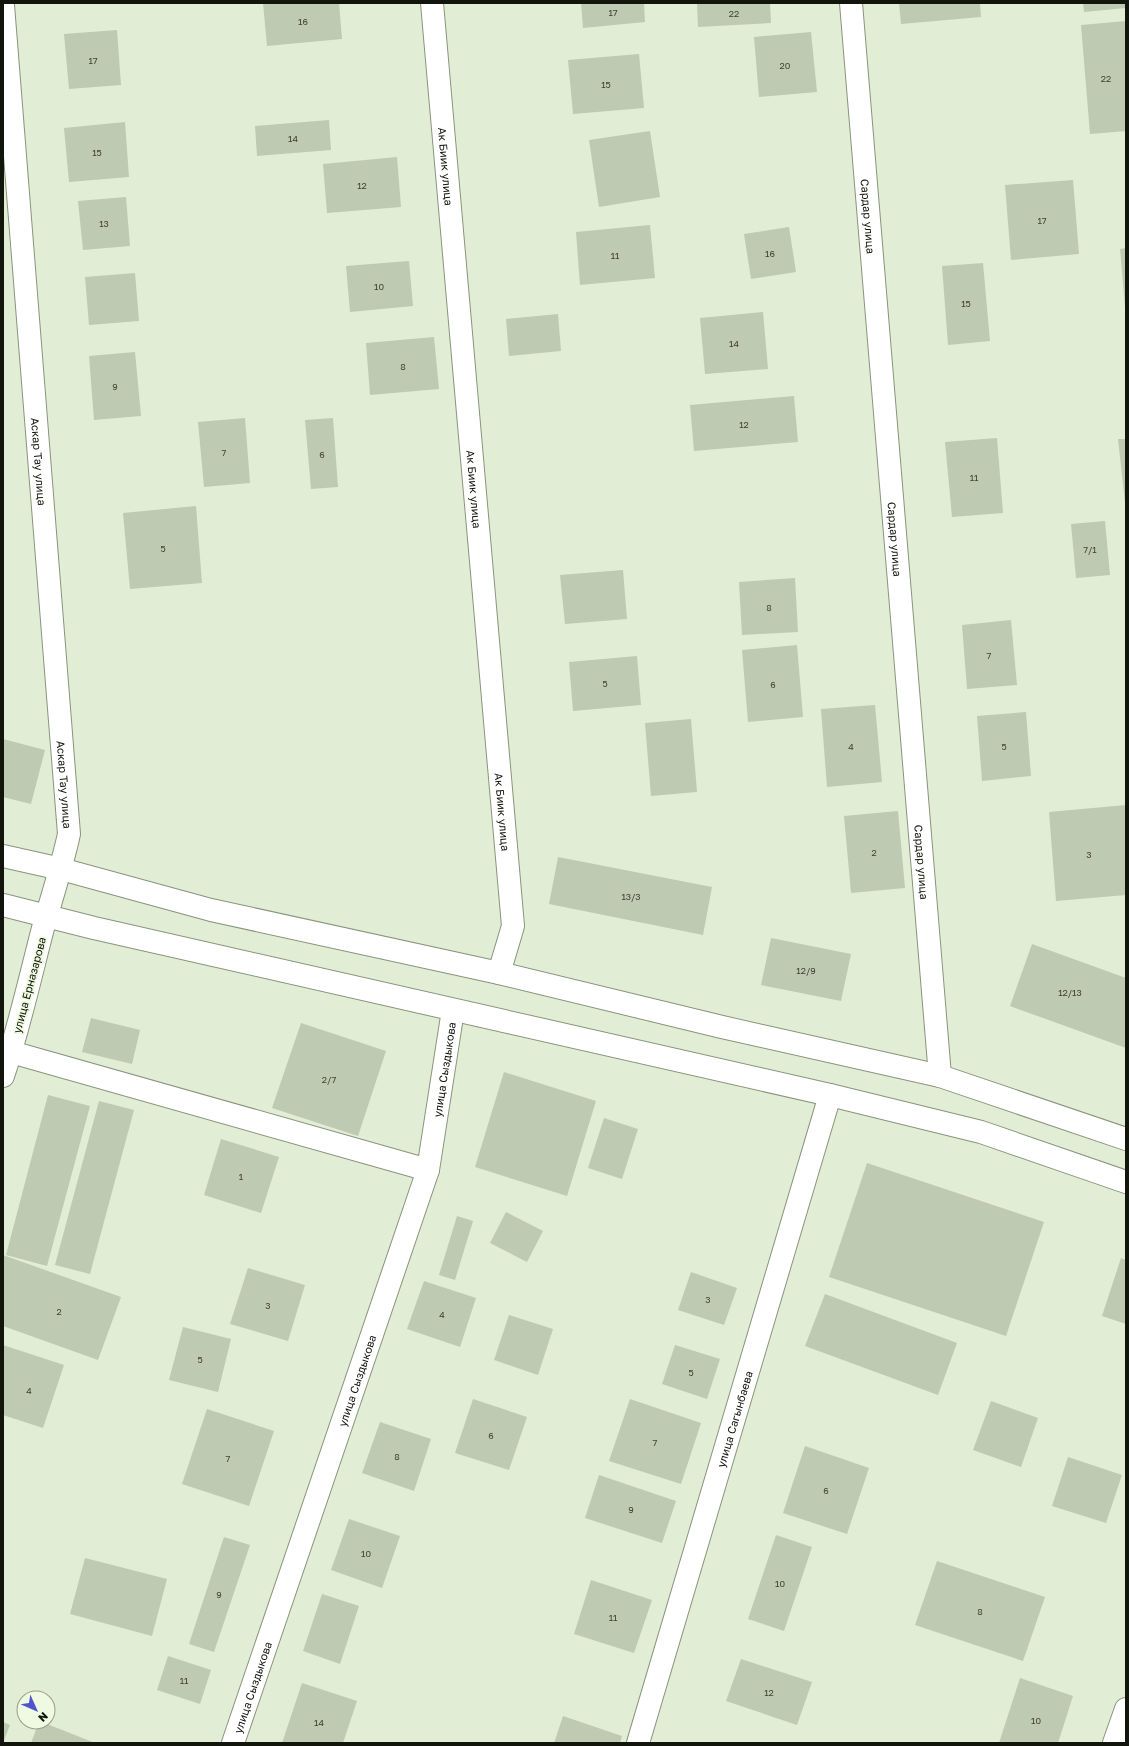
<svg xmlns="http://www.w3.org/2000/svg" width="1129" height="1746" viewBox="0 0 1129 1746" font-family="'Golos Text',sans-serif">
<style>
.building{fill:#bfcab2}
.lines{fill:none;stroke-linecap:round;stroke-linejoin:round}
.minor-casing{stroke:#89947d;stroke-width:24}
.highway-casing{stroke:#89947d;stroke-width:24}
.minor{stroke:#fff;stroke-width:22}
.highway{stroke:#fff;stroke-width:22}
.labels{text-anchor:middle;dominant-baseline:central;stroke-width:3.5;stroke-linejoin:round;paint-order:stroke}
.number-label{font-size:9px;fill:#3c4236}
.street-label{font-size:11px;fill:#11150c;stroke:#effae2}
</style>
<rect width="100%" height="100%" fill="#e1edd4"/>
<g class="building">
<polygon points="263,3 339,3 342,39 267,46"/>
<polygon points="581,3 644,3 645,22 583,28"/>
<polygon points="697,3 770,3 771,23 698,27"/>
<polygon points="899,3 980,3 981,17 901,24"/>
<polygon points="1083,3 1126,3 1126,8 1084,12"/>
<polygon points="1126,21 1126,131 1090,134 1081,25"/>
<polygon points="117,30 121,85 69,89 64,34"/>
<polygon points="811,32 817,92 759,97 754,37"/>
<polygon points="639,54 644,108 573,114 568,60"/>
<polygon points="329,120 331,150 257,156 255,126"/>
<polygon points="125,122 129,177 69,182 64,128"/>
<polygon points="650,131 660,197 599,207 589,140"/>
<polygon points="397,157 401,207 327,213 323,164"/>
<polygon points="1073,180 1079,254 1011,260 1005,185"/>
<polygon points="126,197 130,246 83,250 78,201"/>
<polygon points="650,225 655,278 580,285 576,232"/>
<polygon points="789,227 796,272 751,279 744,234"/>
<polygon points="1126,248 1126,307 1125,307 1120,249"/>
<polygon points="409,261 413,306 350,312 346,266"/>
<polygon points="983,263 990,341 948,345 942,266"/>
<polygon points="135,273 139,321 89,325 85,277"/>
<polygon points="763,312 768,369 705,374 700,318"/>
<polygon points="558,314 561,351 509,356 506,319"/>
<polygon points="434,337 439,389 370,395 366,343"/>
<polygon points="135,352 141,416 94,420 89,356"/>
<polygon points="794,396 798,442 694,451 690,405"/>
<polygon points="245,418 250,483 204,487 198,422"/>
<polygon points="333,418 338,487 311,489 305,420"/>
<polygon points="997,438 1003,513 952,517 945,442"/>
<polygon points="1118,439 1126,439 1126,503 1125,503"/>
<polygon points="196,506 202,583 130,589 123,513"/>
<polygon points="1105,521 1110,575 1076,578 1071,524"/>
<polygon points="623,570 627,619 565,624 560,575"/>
<polygon points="795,578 798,632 742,635 739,582"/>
<polygon points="1011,620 1017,685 967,689 962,625"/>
<polygon points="797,645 803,717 748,722 742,650"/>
<polygon points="637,656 641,705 573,711 569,662"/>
<polygon points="875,705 882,782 827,787 821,709"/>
<polygon points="1026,712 1031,776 982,781 977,716"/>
<polygon points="691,719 697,792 651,796 645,723"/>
<polygon points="3,739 45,750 31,804 3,797"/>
<polygon points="1126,805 1126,895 1056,901 1049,812"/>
<polygon points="898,811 905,888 851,893 844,816"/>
<polygon points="558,857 712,887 703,935 549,904"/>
<polygon points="771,938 851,954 841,1001 761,985"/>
<polygon points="1032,944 1126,978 1126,1048 1010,1006"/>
<polygon points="91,1018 140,1030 132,1064 82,1052"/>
<polygon points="301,1023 386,1051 358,1136 272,1108"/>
<polygon points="504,1072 596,1101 567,1196 475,1167"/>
<polygon points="48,1095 90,1106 47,1266 6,1255"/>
<polygon points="99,1101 134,1110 90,1274 55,1265"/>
<polygon points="604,1118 638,1129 622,1179 588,1168"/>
<polygon points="221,1139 279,1157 261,1213 204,1195"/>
<polygon points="867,1163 1044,1222 1006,1336 829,1277"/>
<polygon points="506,1212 543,1231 527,1262 490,1243"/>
<polygon points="457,1216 473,1221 455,1280 439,1275"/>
<polygon points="3,1255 121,1297 98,1360 3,1326"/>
<polygon points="1121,1258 1126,1260 1126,1324 1102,1316"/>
<polygon points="248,1268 305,1285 288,1341 230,1324"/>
<polygon points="691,1272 737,1288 724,1325 678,1310"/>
<polygon points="424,1281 476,1298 460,1347 407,1329"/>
<polygon points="825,1294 957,1343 938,1395 805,1346"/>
<polygon points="509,1315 553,1329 538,1375 494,1360"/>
<polygon points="183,1327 231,1339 218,1392 169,1380"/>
<polygon points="3,1345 64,1365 43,1428 3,1415"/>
<polygon points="675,1345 720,1359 707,1399 662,1384"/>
<polygon points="473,1399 527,1417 509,1470 455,1453"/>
<polygon points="630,1399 701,1423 681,1484 609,1461"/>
<polygon points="991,1401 1038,1418 1021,1467 973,1450"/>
<polygon points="207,1409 274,1431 249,1506 182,1484"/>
<polygon points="380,1422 431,1439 414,1491 362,1473"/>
<polygon points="805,1446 869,1468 847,1534 783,1513"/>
<polygon points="1068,1457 1122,1475 1106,1523 1052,1506"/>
<polygon points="599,1475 676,1501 662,1543 585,1518"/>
<polygon points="349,1519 400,1536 382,1588 331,1570"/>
<polygon points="776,1535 812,1547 784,1631 748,1619"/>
<polygon points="224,1537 250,1545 214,1652 189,1644"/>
<polygon points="85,1558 167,1579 152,1636 70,1614"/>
<polygon points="937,1561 1045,1597 1023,1661 915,1625"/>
<polygon points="591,1580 652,1600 634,1653 574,1634"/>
<polygon points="322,1594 359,1606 340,1664 303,1651"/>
<polygon points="168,1656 211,1670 200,1704 157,1690"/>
<polygon points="741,1659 812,1682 797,1725 726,1701"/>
<polygon points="1020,1678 1073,1696 1058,1743 999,1743"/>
<polygon points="302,1683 357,1701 343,1743 282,1743"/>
<polygon points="563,1716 622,1736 620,1743 554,1743"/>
<polygon points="3,1722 10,1725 3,1743"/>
<polygon points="39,1722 42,1722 95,1743 31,1743"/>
</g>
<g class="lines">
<defs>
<g id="minor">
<path id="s1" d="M432,3L513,926L499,973"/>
<path id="s2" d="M851,3L940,1076"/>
<path id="s3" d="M3,5L69,834C62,866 52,897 43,928C30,978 19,1028 3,1076"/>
<polyline points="11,1052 428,1170"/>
<path id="s4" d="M233,1743L428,1170L453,1010"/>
<path id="s5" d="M638,1743L830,1095"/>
<polyline points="1114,1743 1126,1709"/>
</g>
<g id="highway">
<polyline points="3,856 61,869 211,910 499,973 722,1027 940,1076 1126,1139"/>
<polyline points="3,905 94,928 830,1095 981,1132 1126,1182"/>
</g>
</defs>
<use href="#minor" class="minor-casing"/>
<use href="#highway" class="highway-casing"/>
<use href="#minor" class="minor"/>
<use href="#highway" class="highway"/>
</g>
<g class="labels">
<g class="number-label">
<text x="613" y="12">17</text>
<text x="734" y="13">22</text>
<text x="303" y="21">16</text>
<text x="93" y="60">17</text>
<text x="785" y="65">20</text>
<text x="1106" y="78">22</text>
<text x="606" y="84">15</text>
<text x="293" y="138">14</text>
<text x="97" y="152">15</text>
<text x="362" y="185">12</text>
<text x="1042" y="220">17</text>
<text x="104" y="223">13</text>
<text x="770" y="253">16</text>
<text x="615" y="255">11</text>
<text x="379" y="286">10</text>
<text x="966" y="303">15</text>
<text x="734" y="343">14</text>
<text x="403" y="366">8</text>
<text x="115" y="386">9</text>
<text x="744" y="424">12</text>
<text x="224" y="452">7</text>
<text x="322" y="454">6</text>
<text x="974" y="477">11</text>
<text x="163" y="548">5</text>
<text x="1090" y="549">7/1</text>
<text x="769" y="607">8</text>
<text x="989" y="655">7</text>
<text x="605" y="683">5</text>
<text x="773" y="684">6</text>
<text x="851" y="746">4</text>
<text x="1004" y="746">5</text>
<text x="874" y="852">2</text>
<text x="1089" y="854">3</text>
<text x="631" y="896">13/3</text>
<text x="806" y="970">12/9</text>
<text x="1070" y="992">12/13</text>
<text x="329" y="1079">2/7</text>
<text x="241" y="1176">1</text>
<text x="708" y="1299">3</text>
<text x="268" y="1305">3</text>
<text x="59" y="1311">2</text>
<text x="442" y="1314">4</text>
<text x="200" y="1359">5</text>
<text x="691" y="1372">5</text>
<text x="29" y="1390">4</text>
<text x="491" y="1435">6</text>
<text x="655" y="1442">7</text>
<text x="397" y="1456">8</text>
<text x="228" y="1458">7</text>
<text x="826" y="1490">6</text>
<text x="631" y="1509">9</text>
<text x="366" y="1553">10</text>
<text x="780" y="1583">10</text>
<text x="219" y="1594">9</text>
<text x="980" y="1611">8</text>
<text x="613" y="1617">11</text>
<text x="184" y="1680">11</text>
<text x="769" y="1692">12</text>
<text x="1036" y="1720">10</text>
<text x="319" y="1722">14</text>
</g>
<g class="street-label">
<text stroke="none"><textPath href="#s1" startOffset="164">Ак Биик улица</textPath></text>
<text stroke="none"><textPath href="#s2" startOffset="214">Сардар улица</textPath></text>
<text stroke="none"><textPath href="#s3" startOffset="458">Аскар Тау улица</textPath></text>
<text stroke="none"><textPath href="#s1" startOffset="488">Ак Биик улица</textPath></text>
<text stroke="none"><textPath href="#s2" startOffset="538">Сардар улица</textPath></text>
<text stroke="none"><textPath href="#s3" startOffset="782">Аскар Тау улица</textPath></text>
<text stroke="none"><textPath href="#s1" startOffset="812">Ак Биик улица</textPath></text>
<text stroke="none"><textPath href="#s2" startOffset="862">Сардар улица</textPath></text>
<text transform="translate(29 985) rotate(-75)">улица Ерназарова</text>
<text stroke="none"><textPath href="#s4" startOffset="707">улица Сыздыкова</textPath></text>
<text stroke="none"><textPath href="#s4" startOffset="383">улица Сыздыкова</textPath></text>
<text stroke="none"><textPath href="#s5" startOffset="338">улица Сагынбаева</textPath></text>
<text stroke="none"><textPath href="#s4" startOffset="59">улица Сыздыкова</textPath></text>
</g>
</g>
<rect width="1129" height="1746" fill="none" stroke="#11150c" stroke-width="8"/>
<g transform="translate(36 1710) rotate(135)"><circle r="19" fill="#effae2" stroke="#969e8c"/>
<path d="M0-3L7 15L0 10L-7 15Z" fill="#5354cb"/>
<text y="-6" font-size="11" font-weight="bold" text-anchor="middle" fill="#11150c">N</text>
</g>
</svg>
